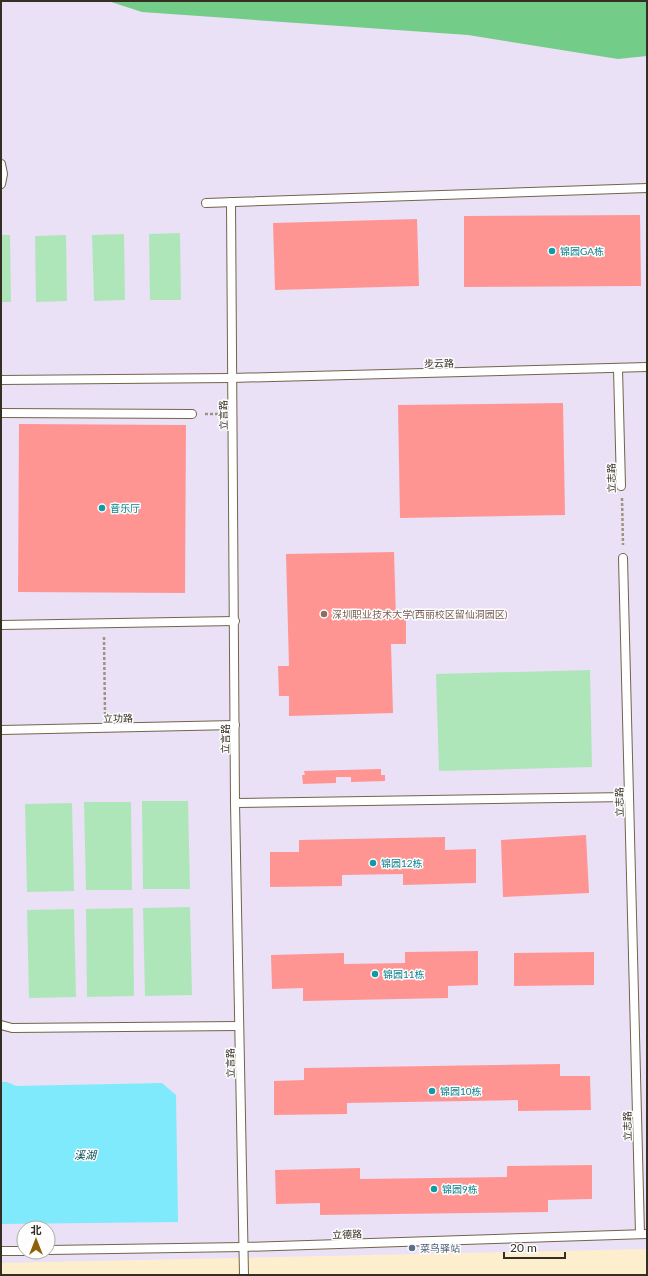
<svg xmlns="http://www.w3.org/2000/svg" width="648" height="1276" viewBox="0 0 648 1276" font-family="Lato,'Noto Sans SC',sans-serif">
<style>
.education{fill:#eae1f7;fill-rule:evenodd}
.green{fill:#afe6b9}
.forest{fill:#74cc89}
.water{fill:#7eeafb}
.building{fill:#ff9592}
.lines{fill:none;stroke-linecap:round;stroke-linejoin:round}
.service-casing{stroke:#726549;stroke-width:10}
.path{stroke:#9e937d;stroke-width:2.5;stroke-dasharray:3 2;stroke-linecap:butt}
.service{stroke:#fff;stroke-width:8}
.culture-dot{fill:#0f9aa8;stroke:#fdfdfd;stroke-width:1.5}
.education-dot{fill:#8d6e63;stroke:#fdfdfd;stroke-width:1.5}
.service-dot{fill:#5c6f8a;stroke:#fdfdfd;stroke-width:1.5}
.labels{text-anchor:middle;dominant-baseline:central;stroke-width:3;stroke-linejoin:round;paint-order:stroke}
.culture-label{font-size:10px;fill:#0d838f;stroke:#fdfdfd;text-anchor:start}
.street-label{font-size:10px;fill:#352f23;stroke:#fdfdfd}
.education-label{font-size:10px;fill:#785e54;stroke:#fdfdfd;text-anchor:start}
.service-label{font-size:10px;fill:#4e5e75;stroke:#fdfdfd;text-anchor:start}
.water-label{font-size:11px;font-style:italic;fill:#084c56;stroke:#fdfdfd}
</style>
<rect width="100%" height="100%" fill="#fdeece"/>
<path class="education" d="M1,1H647V1249L1,1263ZM24,1228H48V1252H24Z"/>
<g class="green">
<polygon points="180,233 181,300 150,300 149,234"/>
<polygon points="124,234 125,300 94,301 92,235"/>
<polygon points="1,235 10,235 11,302 1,302"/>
<polygon points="66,235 67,301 36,302 35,236"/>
<polygon points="590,670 592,767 439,771 436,674"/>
<polygon points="142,801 188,801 190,889 143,889"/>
<polygon points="84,802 131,802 132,890 86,890"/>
<polygon points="72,803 74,891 27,892 25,804"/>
<polygon points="190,907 192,995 145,996 143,908"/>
<polygon points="133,908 134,996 87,997 86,909"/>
<polygon points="74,909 76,997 29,998 27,910"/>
</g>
<polygon class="forest" points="108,1 647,1 647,56 618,59 468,35 142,12"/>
<polygon class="water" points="1,1082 7,1082 16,1086 162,1083 176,1095 178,1222 1,1224"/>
<g class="building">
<polygon points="640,215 641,286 464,287 464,216"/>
<polygon points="417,219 419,286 275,290 273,223"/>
<polygon points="563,403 565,515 400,518 398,405"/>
<polygon points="19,424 186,425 185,593 18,592"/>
<polygon points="394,552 396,617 406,616 406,644 391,644 393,713 289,716 289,696 279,696 278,666 289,666 286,554"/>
<polygon points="381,769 381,775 385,775 385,781 351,782 351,777 336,777 336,783 303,784 302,775 305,775 304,771"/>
<polygon points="586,835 589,893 503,897 501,840"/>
<polygon points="445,837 445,850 476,849 476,883 403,885 403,874 342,875 342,886 270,887 270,852 299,852 299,840"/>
<polygon points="478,951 478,985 448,986 448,998 303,1001 303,988 272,989 271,955 344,953 344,964 405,963 405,952"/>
<polygon points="594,952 594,985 514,986 514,953"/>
<polygon points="560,1064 560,1076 590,1076 591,1110 518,1111 518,1100 347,1103 347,1114 274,1115 274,1081 304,1080 304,1068"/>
<polygon points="592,1165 592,1199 548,1200 548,1212 320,1215 320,1203 276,1204 275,1170 360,1168 360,1179 507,1177 507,1166"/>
</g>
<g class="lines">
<defs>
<g id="service">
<polyline points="1,164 3,174 1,184"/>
<polyline points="231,202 235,803 244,1275"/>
<polyline points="206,203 647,188"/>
<polyline points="618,369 621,486"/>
<polyline points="1,380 232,378 647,367"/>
<polyline points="1,413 192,414"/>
<polyline points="623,558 640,1234"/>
<polyline points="1,625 235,621"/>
<polyline points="1,730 235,725"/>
<polyline points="235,803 629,797"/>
<polyline points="1,1025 12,1028 239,1026"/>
<polyline points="48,1250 243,1247 647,1234"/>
<polyline points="1,1251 24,1251"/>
</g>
</defs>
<use href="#service" class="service-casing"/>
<g class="path">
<polyline points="205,414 220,414"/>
<polyline points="622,498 623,545"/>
<polyline points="104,637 105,714"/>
</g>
<use href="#service" class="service"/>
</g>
<g class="culture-dot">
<circle cx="552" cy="251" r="4"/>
<circle cx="102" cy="508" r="4"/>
<circle cx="373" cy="863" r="4"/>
<circle cx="375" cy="974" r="4"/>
<circle cx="432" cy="1091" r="4"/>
<circle cx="434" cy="1189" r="4"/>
</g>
<circle class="education-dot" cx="324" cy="614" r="4"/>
<circle class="service-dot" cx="412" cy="1248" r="4"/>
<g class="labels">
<g class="culture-label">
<text x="560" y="251">锦园GA栋</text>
<text x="110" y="508">音乐厅</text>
<text x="381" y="863">锦园12栋</text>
<text x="383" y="974">锦园11栋</text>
<text x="440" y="1091">锦园10栋</text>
<text x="442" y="1189">锦园9栋</text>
</g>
<g class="street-label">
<text transform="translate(439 363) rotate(-1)">步云路</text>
<text transform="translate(223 415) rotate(-91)">立言路</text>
<text transform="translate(611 478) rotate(-91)">立志路</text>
<text transform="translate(118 718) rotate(-1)">立功路</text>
<text transform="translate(225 739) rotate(-90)">立言路</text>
<text transform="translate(619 802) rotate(-91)">立志路</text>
<text transform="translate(230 1063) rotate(-91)">立言路</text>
<text transform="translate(627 1126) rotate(-91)">立志路</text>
<text transform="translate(347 1234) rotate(-2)">立德路</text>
</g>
<g class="education-label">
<text x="332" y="614">深圳职业技术大学(西丽校区留仙洞园区)</text>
</g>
<g class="service-label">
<text x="420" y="1248">菜鸟驿站</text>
</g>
<g class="water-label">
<text x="85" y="1154">溪湖</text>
</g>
</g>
<rect width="648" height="1276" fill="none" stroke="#352f23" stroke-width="4"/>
<g transform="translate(36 1240)"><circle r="19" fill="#fdfdfd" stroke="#adaba6"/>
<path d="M0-3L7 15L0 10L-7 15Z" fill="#8e6108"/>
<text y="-6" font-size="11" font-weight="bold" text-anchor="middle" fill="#352f23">北</text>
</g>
<path d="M504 1252v6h61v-6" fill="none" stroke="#352f23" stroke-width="2"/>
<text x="510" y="1252" font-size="12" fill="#352f23" stroke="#fdfdfd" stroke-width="3" paint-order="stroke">20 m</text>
</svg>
